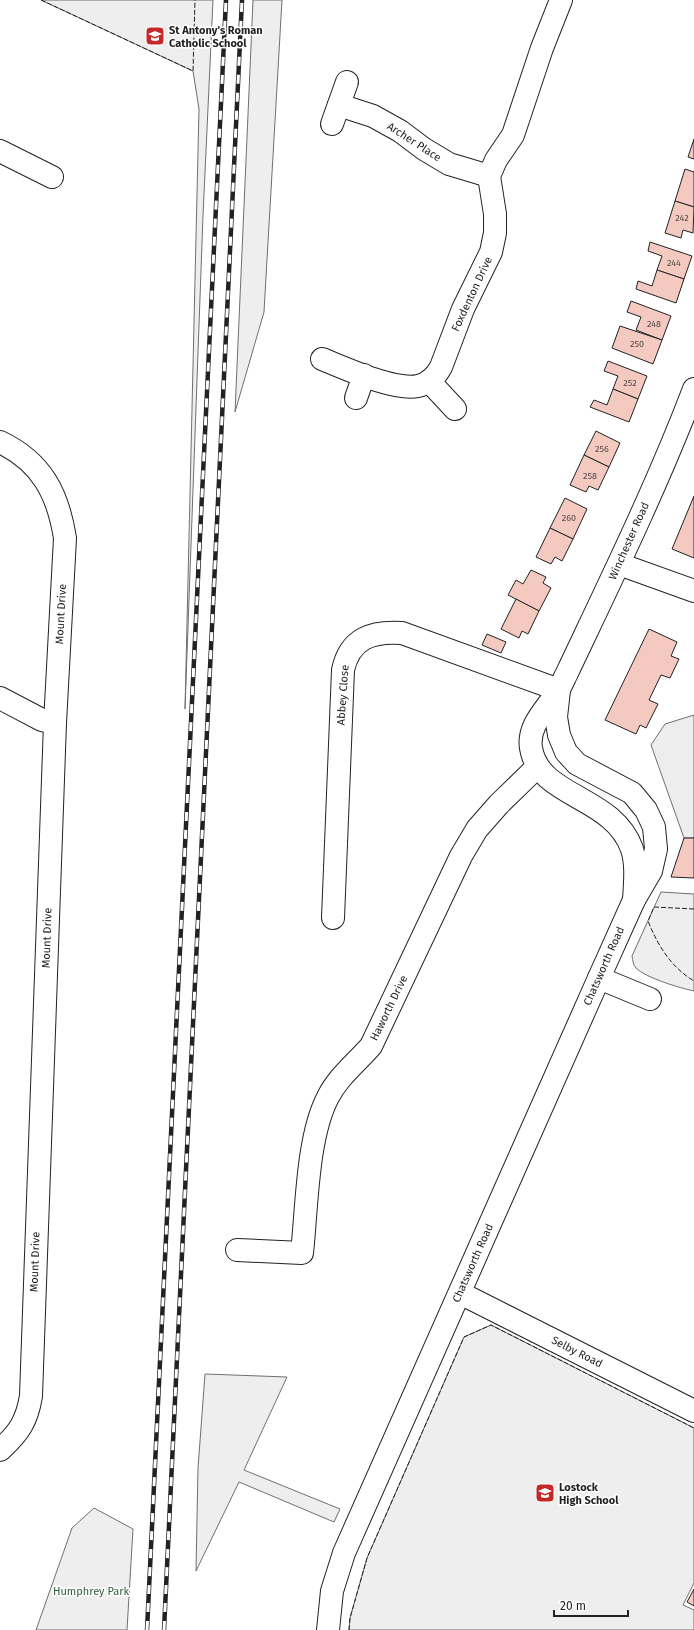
<svg xmlns="http://www.w3.org/2000/svg" width="694" height="1630" viewBox="0 0 694 1630" font-family="'Fira Sans',sans-serif">
<style>
.green{fill:#eee;stroke:#6f6f6f}
.parking{fill:#ededed;stroke:#6f6f6f}
.building{fill:#f3c9c0;stroke:#222}
.lines{fill:none;stroke-linecap:round;stroke-linejoin:round}
.street-casing{stroke:#222;stroke-width:24}
.secondary-casing{stroke:#222;stroke-width:24}
.street{stroke:#fff;stroke-width:22}
.secondary{stroke:#fff;stroke-width:22}
.rail-casing{stroke:#222;stroke-width:4.5}
.rail{stroke:#fff;stroke-width:3;stroke-dasharray:9;stroke-linecap:butt}
.fence{stroke:#222;stroke-width:1;stroke-dasharray:5 2;stroke-linecap:butt}
.labels{text-anchor:middle;dominant-baseline:central;stroke-width:3;stroke-linejoin:round;paint-order:stroke}
.number-label{font-size:9px;fill:#564c4a}
.poi-label{font-size:11px;font-weight:bold;fill:#222;stroke:#fff;text-anchor:start}
.street-label{font-size:11px;fill:#222;stroke:#fff}
.park-label{font-size:11px;fill:#2f5e38;stroke:#fff}
</style>
<rect width="100%" height="100%" fill="#fff"/>
<g class="green">
<polygon points="41,0 213,0 203,216 185,709 199,109 193,71"/>
<polygon points="253,0 282,0 264,312 235,412"/>
<path d="M661,892L694,894V991C680,988 646,978 636,968C633,965 633,961 632,956Z"/>
<polygon points="491,1325 694,1428 694,1583 683,1605 694,1610 694,1630 349,1630 350,1618 367,1558 464,1337"/>
<polygon points="205,1374 287,1377 244,1470 340,1509 334,1522 239,1482 196,1571 198,1468"/>
<polygon points="94,1508 133,1529 127,1630 36,1630 72,1528"/>
</g>
<polygon class="parking" points="694,715 694,838 684,838 651,745 665,724"/>
<g class="building">
<polygon points="694,139 694,159 688,157"/>
<polygon points="685,169 694,172 694,207 675,201"/>
<polygon points="675,201 694,207 693,233 683,230 681,238 665,233"/>
<polygon points="650,242 692,256 684,279 657,270 662,256 648,251"/>
<polygon points="657,270 684,279 676,303 636,289 638,281 652,286"/>
<polygon points="631,301 671,316 662,340 636,330 641,317 627,312"/>
<polygon points="620,326 662,340 653,364 612,348"/>
<polygon points="608,361 647,376 638,399 613,389 618,376 604,371"/>
<polygon points="613,389 638,399 629,422 590,407 594,400 607,405"/>
<polygon points="596,431 620,443 609,467 584,455"/>
<polygon points="584,455 609,467 598,490 589,486 586,492 570,485"/>
<polygon points="694,496 694,558 672,549"/>
<polygon points="565,498 587,509 573,539 550,528"/>
<polygon points="550,528 573,539 562,561 555,557 551,564 536,557"/>
<polygon points="531,570 546,577 543,583 551,588 539,611 508,595 516,580 523,584"/>
<polygon points="516,599 539,611 528,634 522,631 519,638 501,629"/>
<polygon points="649,629 677,642 671,656 679,659 670,678 661,675 649,700 658,704 646,728 640,725 636,734 605,720"/>
<polygon points="487,634 506,642 501,653 482,645"/>
<polygon points="684,838 694,838 694,878 671,877"/>
<polygon points="694,1589 694,1606 687,1602"/>
</g>
<g class="lines">
<defs>
<g id="street">
<polyline points="339,105 373,116 400,131 424,149 449,164 489,176"/>
<polyline points="332,124 347,82"/>
<polyline points="0,151 52,177"/>
<path d="M322,359C345,368 394,391 418,386C428,384 436,376 441,367L463,309L491,252L495,233V214L489,176L496,160L513,135L542,48L561,0"/>
<polyline points="429,381 455,409"/>
<polyline points="356,398 364,375"/>
<path d="M0,442C42,462 58,494 65,538L55,723L31,1396C27,1421 19,1433 0,1450"/>
<polyline points="619,564 694,591"/>
<polyline points="0,698 42,720 55,723"/>
<path d="M333,918L343,670C350,638 372,631 402,633L559,690"/>
<polyline points="599,978 650,999"/>
<path d="M237,1250L302,1253C307,1207 307,1137 328,1097C338,1077 356,1063 371,1046L461,856L477,829L499,804L537,767"/>
<polyline points="460,1293 694,1411"/>
</g>
<g id="secondary">
<path d="M634,900C635,883 637,865 632,849C613,795 539,798 531,748C527,724 549,707 559,689C562,684 564,679 567,673C611,580 657,486 694,389"/>
<polyline points="328,1630 332,1591 344,1553 599,978 634,900 651,871 656,849 654,827 646,810 632,793 577,764 566,752 559,735 556,717 559,690"/>
</g>
</defs>
<use href="#street" class="street-casing"/>
<use href="#secondary" class="secondary-casing"/>
<use href="#street" class="street"/>
<use href="#secondary" class="secondary"/>
<defs>
<g id="rail">
<polyline points="147,1630 226,0"/>
<polyline points="164,1630 242,0"/>
</g>
</defs>
<use href="#rail" class="rail-casing"/>
<use href="#rail" class="rail"/>
<g class="fence">
<polyline points="41,0 193,71 195,0"/>
<path d="M694,909L654,907L648,921C658,946 671,967 694,981"/>
<polyline points="349,1630 350,1618 367,1558 464,1337 491,1325 694,1428"/>
</g>
</g>
<defs>
<symbol id="school-square" viewBox="-11 -11 22 22"><rect x="-9" y="-9" width="18" height="18" rx="4" fill="#c62828" stroke="#fff"/><path d="M0-5L7-2L0 1L-7-2ZM-4 1L0 2.5L4 1V4Q0 6-4 4Z" fill="#fff"/></symbol>
</defs>
<g fill-rule="evenodd">
<use href="#school-square" x="144" y="25" width="22" height="22"/>
<use href="#school-square" x="534" y="1482" width="22" height="22"/>
</g>
<g class="labels">
<g class="number-label">
<text x="682" y="218">242</text>
<text x="674" y="263">244</text>
<text x="654" y="324">248</text>
<text x="637" y="344">250</text>
<text x="630" y="383">252</text>
<text x="602" y="449">256</text>
<text x="590" y="476">258</text>
<text x="569" y="518">260</text>
</g>
<g class="poi-label">
<text x="169" y="30">St Antony's Roman<tspan x="169" dy="13">Catholic School</tspan></text>
<text x="559" y="1487">Lostock<tspan x="559" dy="13">High School</tspan></text>
</g>
<g class="street-label">
<text transform="translate(414 142) rotate(33)">Archer Place</text>
<text transform="translate(472 294) rotate(-65)">Foxdenton Drive</text>
<text transform="translate(629 541) rotate(-66)">Winchester Road</text>
<text transform="translate(61 614) rotate(-87)">Mount Drive</text>
<text transform="translate(343 695) rotate(-86)">Abbey Close</text>
<text transform="translate(47 938) rotate(-88)">Mount Drive</text>
<text transform="translate(604 966) rotate(-66)">Chatsworth Road</text>
<text transform="translate(389 1008) rotate(-64)">Haworth Drive</text>
<text transform="translate(35 1262) rotate(-88)">Mount Drive</text>
<text transform="translate(473 1263) rotate(-66)">Chatsworth Road</text>
<text transform="translate(577 1352) rotate(27)">Selby Road</text>
</g>
<g class="park-label">
<text x="91" y="1591">Humphrey Park</text>
</g>
</g>
<path d="M554 1610v6h74v-6" fill="none" stroke="#222222" stroke-width="2"/>
<text x="560" y="1610" font-size="12" fill="#222222" stroke="#ffffff" stroke-width="3" paint-order="stroke">20 m</text>
</svg>
